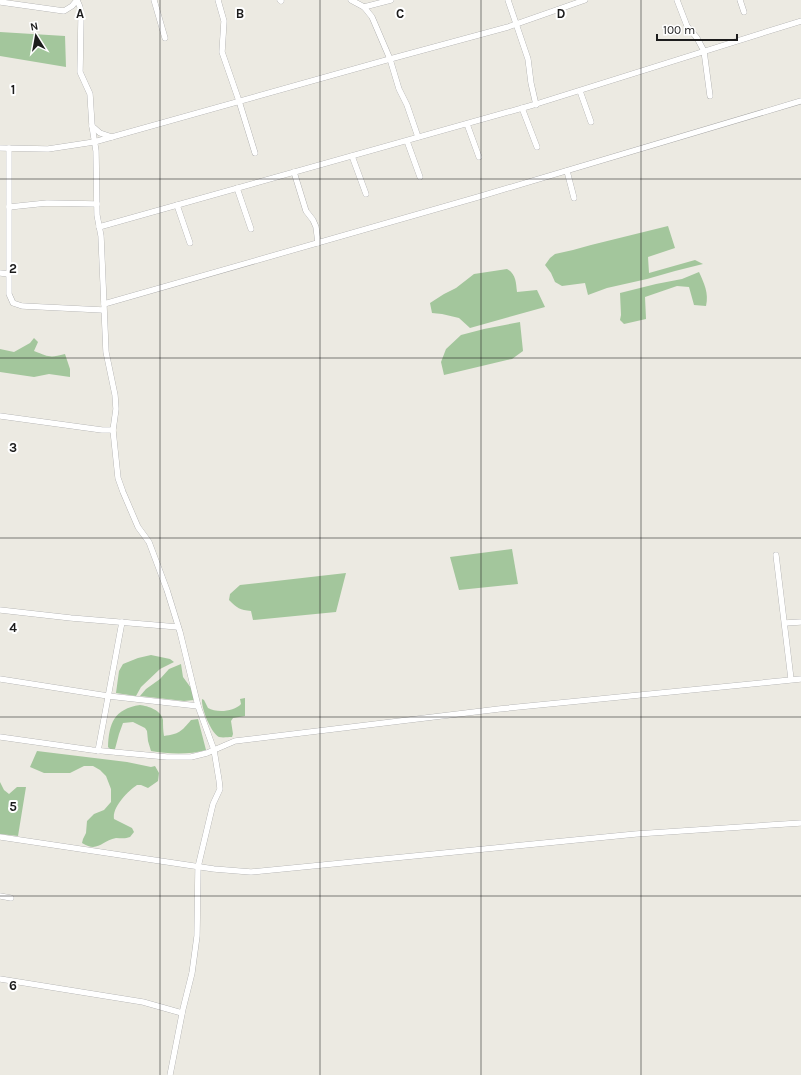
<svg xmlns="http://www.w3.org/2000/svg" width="801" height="1075" viewBox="0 0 801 1075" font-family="Karla,sans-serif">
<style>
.forest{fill:#a3c69c}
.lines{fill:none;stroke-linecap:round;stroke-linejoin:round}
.minor-casing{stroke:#9d9d9d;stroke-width:6}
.minor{stroke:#fff;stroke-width:5.5}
.grid{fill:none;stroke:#1c1c1c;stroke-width:1;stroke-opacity:0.55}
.grid-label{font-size:13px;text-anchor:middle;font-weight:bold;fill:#1c1c1c;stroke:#fff;stroke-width:4;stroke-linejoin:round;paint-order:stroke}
</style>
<rect width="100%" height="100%" fill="#eceae2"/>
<g class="forest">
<polygon points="0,32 65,36 66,67 0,56"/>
<polygon points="668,226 675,248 648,257 649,273 695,260 703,264 675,271 647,279 607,288 588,295 585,283 562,286 555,282 551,273 545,265 550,258 555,254 573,250 591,245"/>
<path d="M507,269C516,274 516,283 517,292L537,290L545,307L470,328L459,318L442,314L432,313L430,303L444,294L456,288L474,274Z"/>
<path d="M699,272C704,283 709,293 706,306L694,305L689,287L677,286L645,297L646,319L624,324L620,320L621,315L620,293L656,284L682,279Z"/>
<polygon points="520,322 523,351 512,359 507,360 444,375 441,362 446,349 461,335 484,329"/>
<path d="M34,338L38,342L34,351C49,357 50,358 65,354L70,369V377L49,374L34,377L0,372V349L14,352L30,343Z"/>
<polygon points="512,549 518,584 459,590 450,557"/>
<path d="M346,573L336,612L253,620L251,611C240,610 237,608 229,600L230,594L240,585Z"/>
<polygon points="151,655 170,659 174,662 160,669 141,687 136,696 116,693 119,671 123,664 138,658"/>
<polygon points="181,664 183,677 191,688 194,700 184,701 140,696 146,689 160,679 169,669"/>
<path d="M245,698V716L233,718L231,721L233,734L232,737C228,737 223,738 219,737C211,733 201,708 202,699L204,700L208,708C216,713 234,712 241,704L240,699Z"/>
<path d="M140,705C148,706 161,710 163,720C163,725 163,730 164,736C179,734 181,732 191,720L198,719L206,750C190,755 167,754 151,751L148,741L147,731L145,728L133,722L123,723L119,734L115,749H110L108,747C109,723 114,709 140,705Z"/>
<path d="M37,751L127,762L151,767L155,766L159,773L158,781L148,788L141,785H137C128,791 112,807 114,819L132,828L134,832L130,837C125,839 121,838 116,838C101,841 98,853 82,843L83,839L86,833L87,821L94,814L104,810L111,802V789L106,776L100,770L93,766H84L70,773H44L30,767Z"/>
<polygon points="0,782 4,790 9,794 17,787 26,787 18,836 0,834"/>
</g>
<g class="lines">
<defs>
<g id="minor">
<polyline points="77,0 80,7 81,18 80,72 90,94 92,126 96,151 97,215 101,236 106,352 115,395 116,409 113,430 118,478 123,492 138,527 149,542 167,590 180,632 198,706 214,750 219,780 220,789 213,804 198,867 197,936 192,973 183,1009 170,1075"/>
<polyline points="154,0 165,38"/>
<polyline points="218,0 224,21 222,52 239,101 255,153"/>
<polyline points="280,0 281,1"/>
<polyline points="351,0 364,7 372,17 390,59 399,89 407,105 418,137"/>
<polyline points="508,0 528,59 531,83 536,105"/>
<polyline points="677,0 687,26 697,38 704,51 710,96"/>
<polyline points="740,0 744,12"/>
<polyline points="0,2 64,11 72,6 77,0"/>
<polyline points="364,7 391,0"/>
<polyline points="580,91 591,122"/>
<polyline points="522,108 537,147"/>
<polyline points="467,124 479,157"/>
<polyline points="92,126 100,133 112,137"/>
<polyline points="407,141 420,177"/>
<polyline points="0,148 48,149 94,142 390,59 508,27 585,0"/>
<polyline points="9,148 9,294 13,303 22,306 103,310"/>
<polyline points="352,156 366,194"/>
<polyline points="567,171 574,198"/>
<polyline points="294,172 306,211 313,220 316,227 318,243"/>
<polyline points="237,188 251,229"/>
<polyline points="177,205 190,243"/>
<polyline points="9,207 47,203 97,204"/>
<polyline points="99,227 533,105 801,21"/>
<polyline points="0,273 9,274"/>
<polyline points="104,304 478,197 801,101"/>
<polyline points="0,416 102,430 113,430"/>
<polyline points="776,555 791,679"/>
<polyline points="0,610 71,618 178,627"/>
<polyline points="785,623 801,622"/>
<polyline points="0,679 108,696 198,706"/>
<polyline points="0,737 92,750 167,757 191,757 207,753 235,741 499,709 801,679"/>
<polyline points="98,751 122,622"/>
<polyline points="0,837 214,869 251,872 636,834 801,823"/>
<polyline points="0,896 11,898"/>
<polyline points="0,979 143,1002 182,1013"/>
</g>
</defs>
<use href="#minor" class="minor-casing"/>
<use href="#minor" class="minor"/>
</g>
<path class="grid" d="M160,0V1075M320,0V1075M481,0V1075M641,0V1075M0,179H801M0,358H801M0,538H801M0,717H801M0,896H801"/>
<g class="grid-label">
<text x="80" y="18">A</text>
<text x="240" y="18">B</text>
<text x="400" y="18">C</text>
<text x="561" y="18">D</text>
<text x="13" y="94">1</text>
<text x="13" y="273">2</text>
<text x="13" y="452">3</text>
<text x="13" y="632">4</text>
<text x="13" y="811">5</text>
<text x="13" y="990">6</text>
</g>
<g transform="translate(36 36) rotate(349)" stroke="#ffffff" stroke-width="3" paint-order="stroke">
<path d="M0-3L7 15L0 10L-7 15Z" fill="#1c1c1c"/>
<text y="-6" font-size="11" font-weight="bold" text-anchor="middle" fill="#1c1c1c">N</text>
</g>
<path d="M657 34v6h80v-6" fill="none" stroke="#1c1c1c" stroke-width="2"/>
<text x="663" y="34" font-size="12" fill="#1c1c1c" stroke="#ffffff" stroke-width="3" paint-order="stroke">100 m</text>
</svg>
